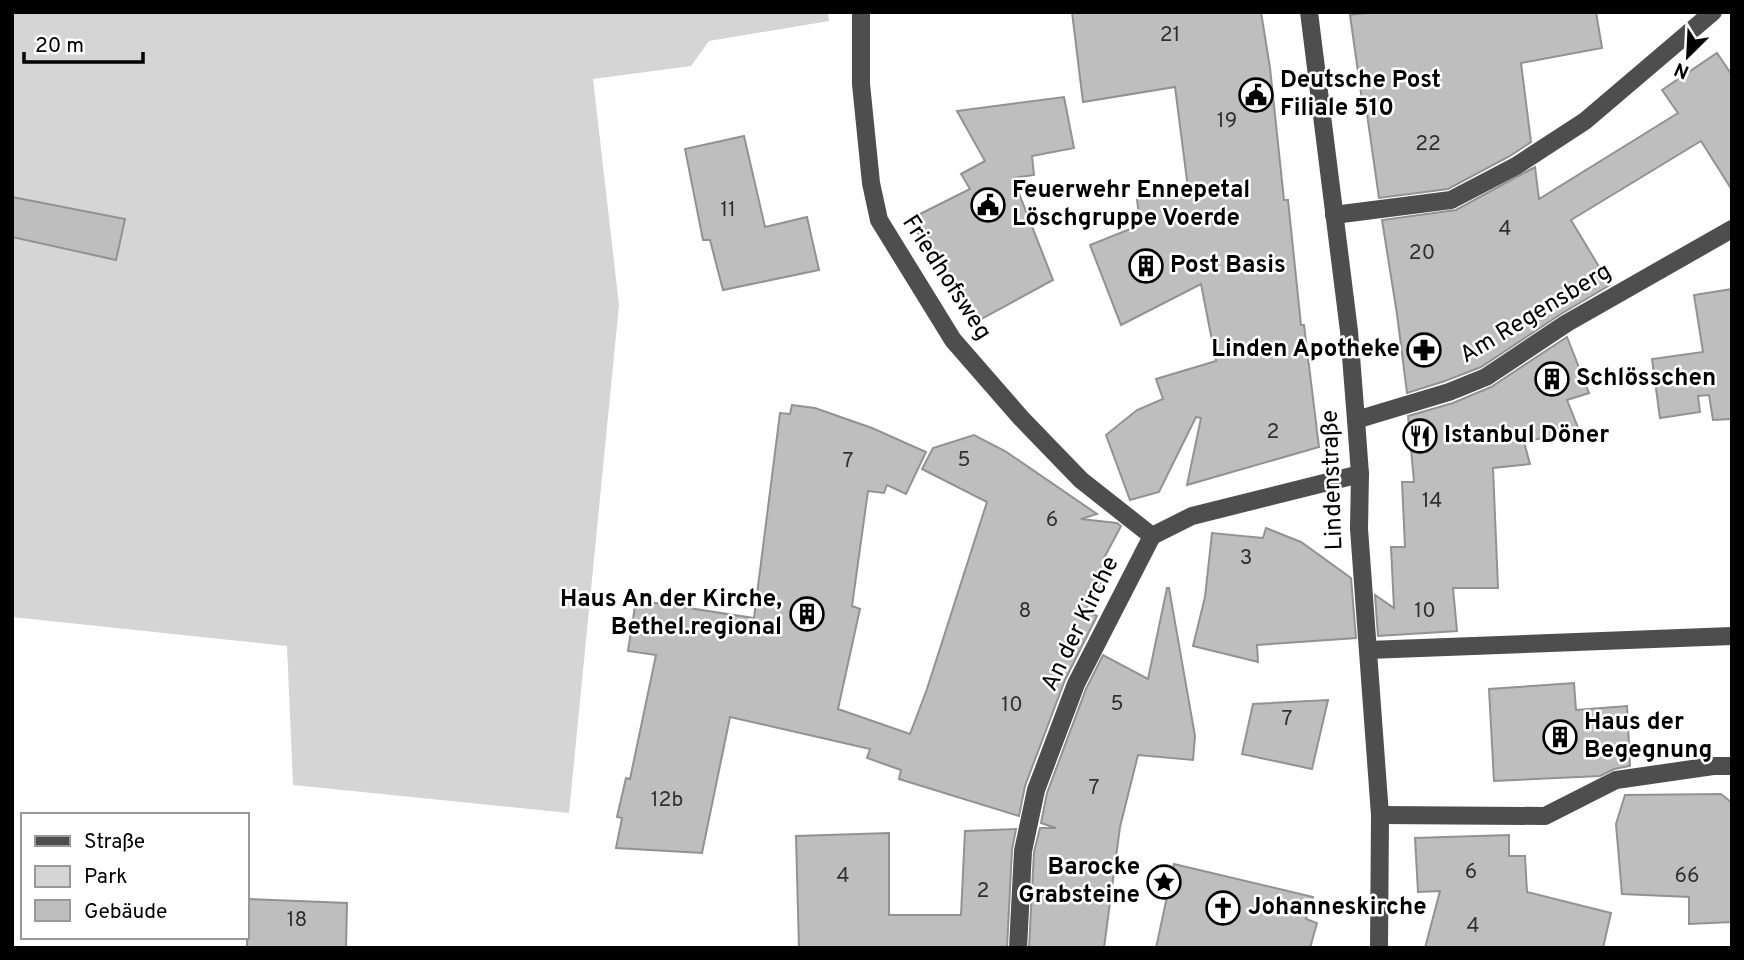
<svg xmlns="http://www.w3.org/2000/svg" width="1744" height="960" viewBox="0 0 1744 960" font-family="Overpass,sans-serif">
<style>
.green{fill:#d5d5d5}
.building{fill:#bebebe;stroke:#929292;stroke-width:2}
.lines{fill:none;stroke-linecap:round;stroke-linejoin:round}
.minor{stroke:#4e4e4e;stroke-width:18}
.labels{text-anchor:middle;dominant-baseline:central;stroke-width:5;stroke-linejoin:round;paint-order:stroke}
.number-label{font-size:21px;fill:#303030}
.poi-label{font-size:24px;font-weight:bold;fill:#000;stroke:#fff;text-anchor:start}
.street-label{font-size:24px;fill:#000;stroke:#fff}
</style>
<rect width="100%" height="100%" fill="#fff"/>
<polygon class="green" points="12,12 828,12 829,21 709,41 691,66 593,79 619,305 569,813 293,785 287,646 12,617"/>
<g class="building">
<polygon points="1072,12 1261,12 1270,68 1284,200 1288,200 1301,325 1304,325 1319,447 1187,485 1201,418 1196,417 1159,492 1130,500 1106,435 1137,410 1163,399 1156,379 1216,361 1201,284 1121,325 1090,245 1140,225 1137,199 1188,188 1175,87 1083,102"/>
<polygon points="1372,12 1596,12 1602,48 1521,63 1531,142 1510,156 1448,189 1379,198 1365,100 1362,100 1350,15"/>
<polygon points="1717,53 1732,75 1732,190 1701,141 1571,220 1610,285 1561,314 1481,367 1445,381 1407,393 1397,314 1382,220 1456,210 1535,167 1539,199 1678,113 1662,90"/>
<polygon points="1064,97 1074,148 1032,156 1034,175 1013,178 1053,280 976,322 969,309 966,311 940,265 937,267 910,219 970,189 961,174 985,161 957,111"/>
<polygon points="744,136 765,227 807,217 819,270 723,290 710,240 703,240 685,149"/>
<polygon points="12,197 125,219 116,260 12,237"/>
<polygon points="1732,289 1732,419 1713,420 1709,395 1698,396 1700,412 1660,418 1652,359 1703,352 1694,295"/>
<polygon points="1567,337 1589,393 1567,400 1579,430 1524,442 1530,464 1493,468 1498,588 1453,588 1457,631 1378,636 1375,595 1394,608 1391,547 1405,547 1402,482 1414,482 1408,416 1453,403 1491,387"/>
<polygon points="792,405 815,408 872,428 926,452 906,494 887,485 884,493 868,491 852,606 860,609 838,709 910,734 927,689 987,502 922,469 933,448 974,435 1005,451 1097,514 1081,519 1117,523 1121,526 1103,560 1112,565 1085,610 1097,616 1065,680 1025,786 1019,816 899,779 901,770 867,758 870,749 730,717 702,853 616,848 622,818 617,817 626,778 630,779 656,655 628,651 636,600 754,618 780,413 790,414"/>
<polygon points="1266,528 1301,542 1351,578 1356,638 1257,645 1258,662 1193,646 1205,597 1212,533 1263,538"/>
<polygon points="1167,588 1169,588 1195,736 1193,760 1138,755 1120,827 1104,948 1029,948 1034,852 1040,828 1056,828 1041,823 1047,793 1086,689 1103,655 1148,679"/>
<polygon points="1574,683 1576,710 1627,706 1630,766 1614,769 1600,776 1494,781 1489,689"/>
<polygon points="1328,700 1312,769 1242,754 1253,704"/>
<polygon points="1721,794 1732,803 1732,922 1689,924 1689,897 1622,894 1616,824 1625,795"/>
<polygon points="1016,829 1012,850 1007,948 799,948 796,836 889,833 889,915 961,915 965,831"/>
<polygon points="1509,835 1509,856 1525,856 1527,892 1611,913 1603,948 1425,948 1440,891 1418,892 1415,838"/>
<polygon points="1174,864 1313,897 1306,919 1317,923 1310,948 1156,948"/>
<polygon points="247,899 347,903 346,948 247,948"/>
</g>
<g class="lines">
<g class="minor">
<polyline points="861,12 861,84 871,183 879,220 953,340 1021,418 1081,480 1152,536"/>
<polyline points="1309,12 1349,331 1356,420 1360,474 1359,529 1380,815 1379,948"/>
<polyline points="1334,215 1451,200 1516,166 1585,121 1713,12"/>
<polyline points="1356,420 1449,392 1486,377 1567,323 1732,229"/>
<polyline points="1368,650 1732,636"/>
<polyline points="1380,815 1545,816 1616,780 1713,766 1732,766"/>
<polyline points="1018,948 1023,851 1036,790 1076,684 1152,536 1192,516 1360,474"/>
</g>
</g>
<defs>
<symbol id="civic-ring" viewBox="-11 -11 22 22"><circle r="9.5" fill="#fff" stroke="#000" stroke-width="1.5"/><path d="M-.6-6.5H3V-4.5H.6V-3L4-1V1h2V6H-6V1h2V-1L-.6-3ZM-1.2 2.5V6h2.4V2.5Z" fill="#000"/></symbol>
<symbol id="building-ring" viewBox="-11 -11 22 22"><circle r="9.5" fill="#fff" stroke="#000" stroke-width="1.5"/><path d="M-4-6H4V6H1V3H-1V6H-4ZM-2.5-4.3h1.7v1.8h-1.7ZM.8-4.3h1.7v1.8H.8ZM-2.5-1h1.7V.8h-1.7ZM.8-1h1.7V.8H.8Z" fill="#000"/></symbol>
<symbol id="pharmacy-ring" viewBox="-11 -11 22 22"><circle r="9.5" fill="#fff" stroke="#000" stroke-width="1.5"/><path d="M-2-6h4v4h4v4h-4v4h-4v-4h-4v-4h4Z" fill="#000"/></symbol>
<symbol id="restaurant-ring" viewBox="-11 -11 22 22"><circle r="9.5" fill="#fff" stroke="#000" stroke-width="1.5"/><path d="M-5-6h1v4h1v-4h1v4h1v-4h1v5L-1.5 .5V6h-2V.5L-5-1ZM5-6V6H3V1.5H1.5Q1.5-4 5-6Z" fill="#000"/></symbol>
<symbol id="sight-ring" viewBox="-11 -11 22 22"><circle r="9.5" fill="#fff" stroke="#000" stroke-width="1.5"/><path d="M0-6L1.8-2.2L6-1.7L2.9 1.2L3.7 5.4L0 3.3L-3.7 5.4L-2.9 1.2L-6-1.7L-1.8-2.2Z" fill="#000"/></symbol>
<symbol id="church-ring" viewBox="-11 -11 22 22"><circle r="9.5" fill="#fff" stroke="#000" stroke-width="1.5"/><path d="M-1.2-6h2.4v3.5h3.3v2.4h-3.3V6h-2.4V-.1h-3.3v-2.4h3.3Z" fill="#000"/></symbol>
</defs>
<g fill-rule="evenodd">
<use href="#civic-ring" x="1237" y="76" width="38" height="38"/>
<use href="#civic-ring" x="969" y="186" width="38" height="38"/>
<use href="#building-ring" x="1127" y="247" width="38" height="38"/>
<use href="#pharmacy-ring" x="1405" y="331" width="38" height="38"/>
<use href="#building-ring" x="1533" y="360" width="38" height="38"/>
<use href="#restaurant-ring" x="1401" y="417" width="38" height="38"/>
<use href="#building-ring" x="788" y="595" width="38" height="38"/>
<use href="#building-ring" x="1541" y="718" width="38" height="38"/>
<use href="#sight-ring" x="1145" y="863" width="38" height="38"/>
<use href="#church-ring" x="1204" y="889" width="38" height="38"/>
</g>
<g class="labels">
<g class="number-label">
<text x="1170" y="35">21</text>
<text x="1227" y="121">19</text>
<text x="1428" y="144">22</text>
<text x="728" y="210">11</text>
<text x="1505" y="229">4</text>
<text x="1422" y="253">20</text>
<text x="1273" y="432">2</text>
<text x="964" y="460">5</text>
<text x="848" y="461">7</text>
<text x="1432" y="501">14</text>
<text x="1052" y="520">6</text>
<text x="1246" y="558">3</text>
<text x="1025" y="611">8</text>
<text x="1425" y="611">10</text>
<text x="1117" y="704">5</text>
<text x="1012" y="705">10</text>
<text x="1287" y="719">7</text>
<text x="1094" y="788">7</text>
<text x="667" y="800">12b</text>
<text x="1471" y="872">6</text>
<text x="843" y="876">4</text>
<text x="1687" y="876">66</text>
<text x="983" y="891">2</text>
<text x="297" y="920">18</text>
<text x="1473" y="926">4</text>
</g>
<g class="poi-label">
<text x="1280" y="81">Deutsche Post<tspan x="1280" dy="28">Filiale 510</tspan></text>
<text x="1012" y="191">Feuerwehr Ennepetal<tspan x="1012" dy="28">Löschgruppe Voerde</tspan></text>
<text x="1170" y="266">Post Basis</text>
<text x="1400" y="350" text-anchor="end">Linden Apotheke</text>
<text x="1576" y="379">Schlösschen</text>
<text x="1444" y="436">Istanbul Döner</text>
<text x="782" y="600" text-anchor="end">Haus An der Kirche,<tspan x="782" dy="28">Bethel.regional</tspan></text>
<text x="1584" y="723">Haus der<tspan x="1584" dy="28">Begegnung</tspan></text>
<text x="1140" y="868" text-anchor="end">Barocke<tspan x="1140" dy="28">Grabsteine</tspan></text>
<text x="1248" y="908">Johanneskirche</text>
</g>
<g class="street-label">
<text transform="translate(946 278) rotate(57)">Friedhofsweg</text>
<text transform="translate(1536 314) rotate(-31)">Am Regensberg</text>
<text transform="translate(1333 480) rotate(-92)">Lindenstraße</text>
<text transform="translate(1081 624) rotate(-64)">An der Kirche</text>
</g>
</g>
<rect width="1744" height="960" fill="none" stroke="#000000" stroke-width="28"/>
<rect x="21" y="813" width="228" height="126" fill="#ffffff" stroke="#999999" stroke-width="2"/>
<rect x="35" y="836" width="35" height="10" fill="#4e4e4e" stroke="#999999" stroke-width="2"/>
<text x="84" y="848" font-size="21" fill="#000000">Straße</text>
<rect x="35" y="866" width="35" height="21" fill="#d5d5d5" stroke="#999999" stroke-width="2"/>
<text x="84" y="883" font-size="21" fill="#000000">Park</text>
<rect x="35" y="900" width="35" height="21" fill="#bebebe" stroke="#999999" stroke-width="2"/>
<text x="84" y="918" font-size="21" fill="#000000">Gebäude</text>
<g transform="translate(1688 56) rotate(204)" stroke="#ffffff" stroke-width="5" paint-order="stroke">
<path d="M0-5L12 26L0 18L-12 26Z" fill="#000000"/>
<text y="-10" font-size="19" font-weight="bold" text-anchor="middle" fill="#000000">N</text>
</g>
<path d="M24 52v10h119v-10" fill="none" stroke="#000000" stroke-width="3.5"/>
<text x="35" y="52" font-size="21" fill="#000000" stroke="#ffffff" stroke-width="5" paint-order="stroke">20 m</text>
</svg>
